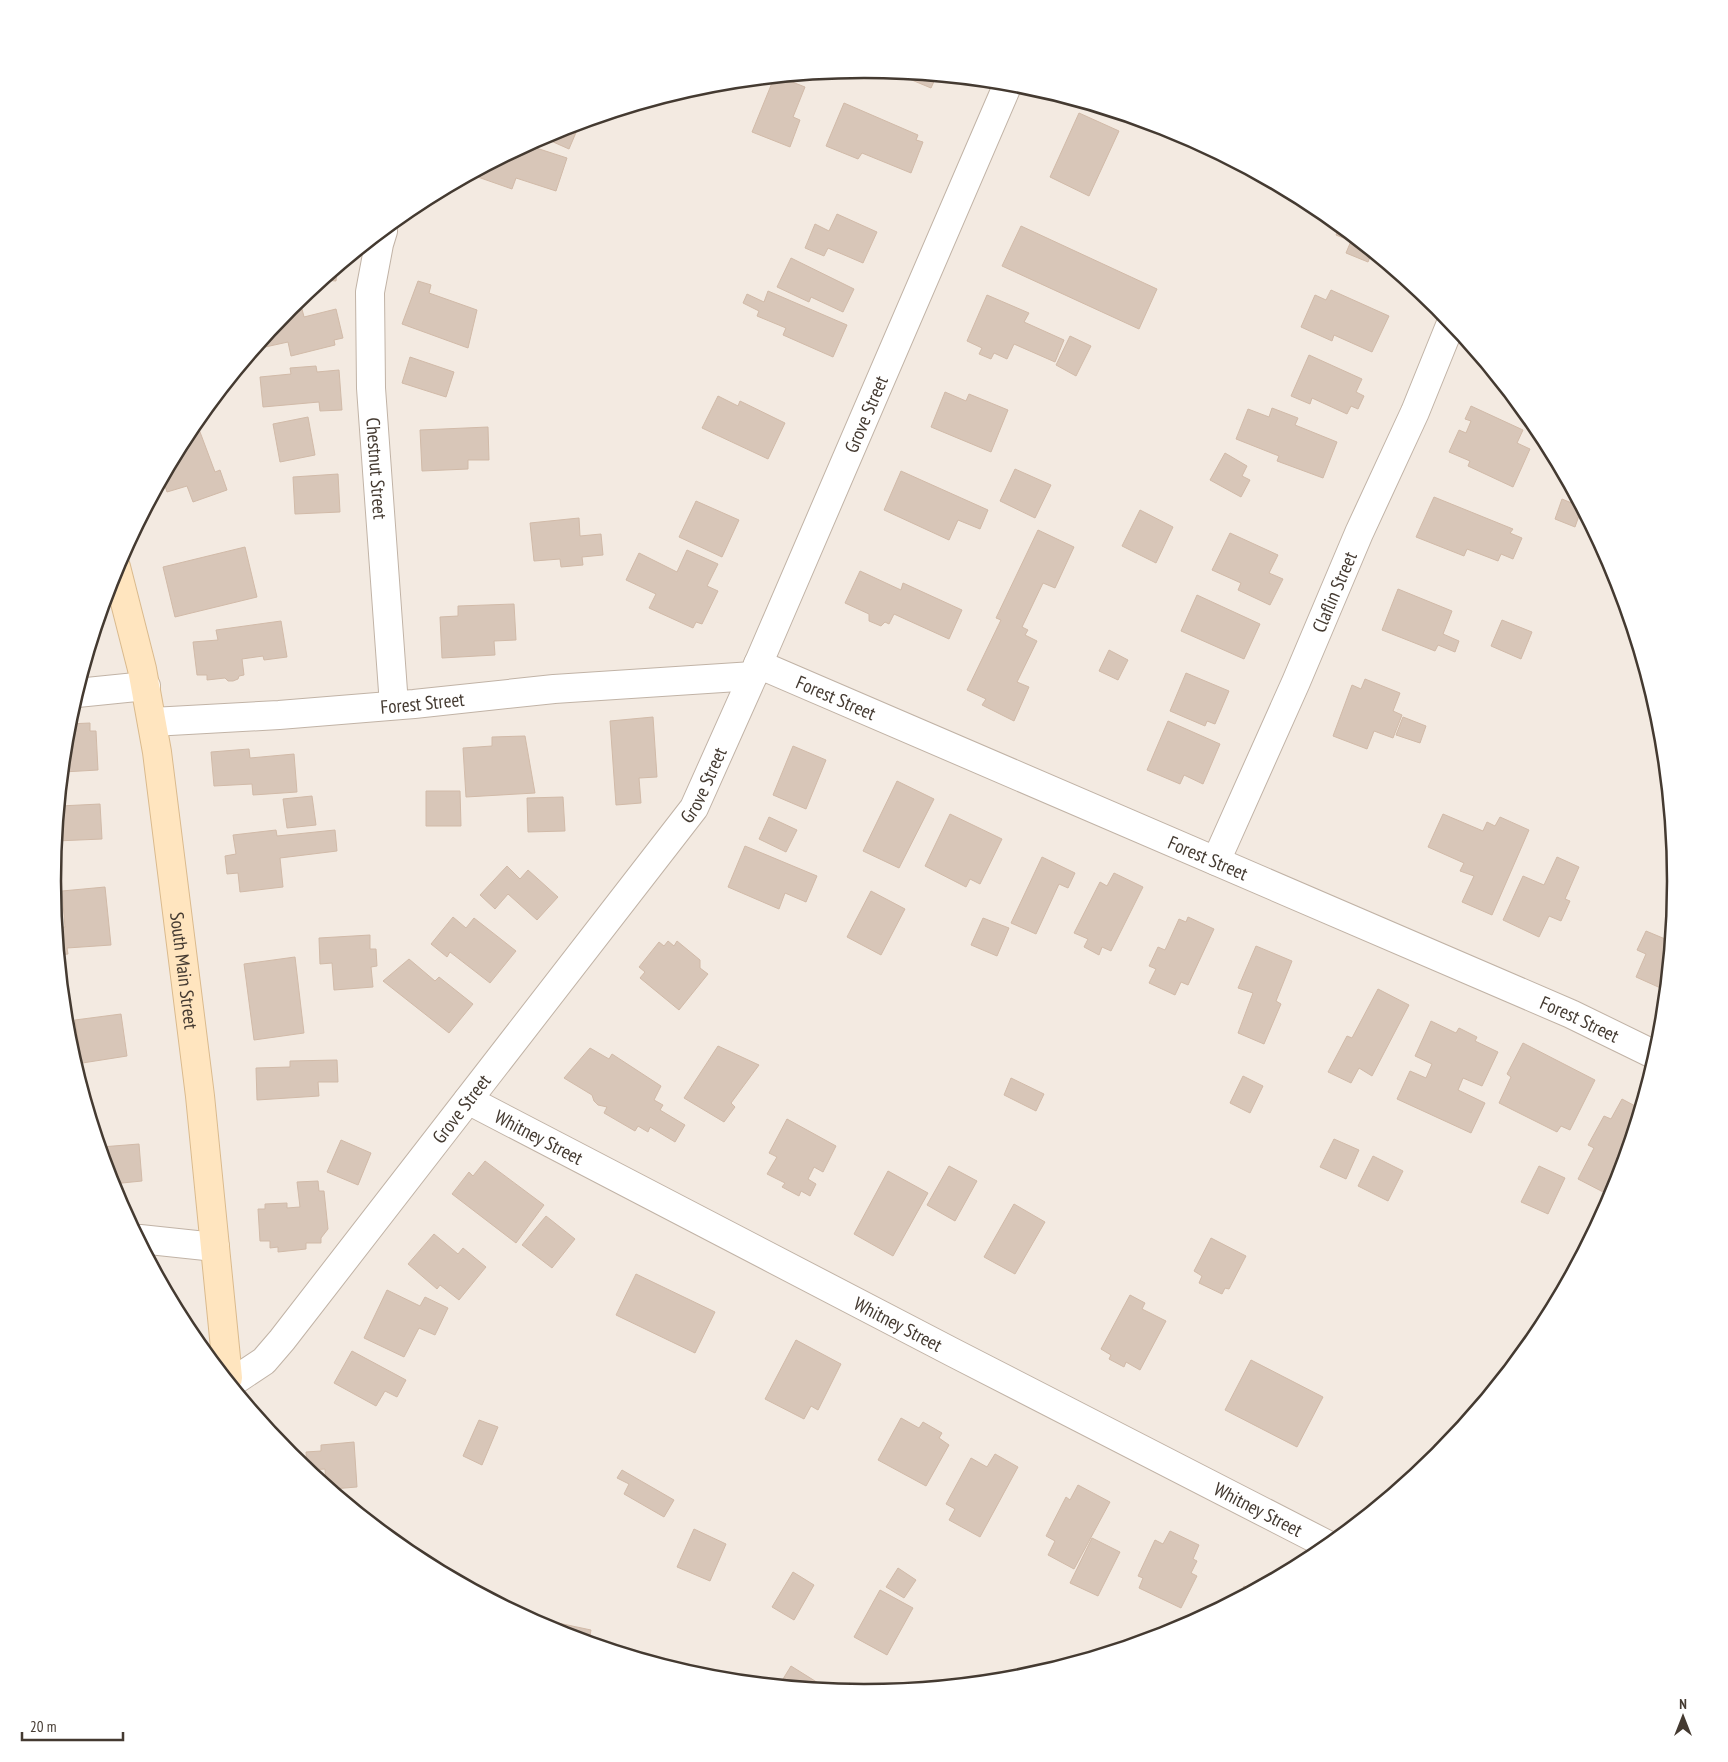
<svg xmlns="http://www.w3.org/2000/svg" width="1728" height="1762" viewBox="0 0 1728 1762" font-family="'PT Sans Narrow',sans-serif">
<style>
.building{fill:#d8c6b8;stroke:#d1baa8}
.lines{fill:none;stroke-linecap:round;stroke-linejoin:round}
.street-casing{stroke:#c1b3a6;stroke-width:30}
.secondary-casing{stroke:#daba8d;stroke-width:30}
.street{stroke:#fff;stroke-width:28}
.secondary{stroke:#ffe5bf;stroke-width:28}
.labels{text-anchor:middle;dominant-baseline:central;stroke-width:5;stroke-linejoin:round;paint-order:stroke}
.street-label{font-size:19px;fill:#443a31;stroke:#fff}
.rim{fill:none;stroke:#443a31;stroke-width:2.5}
</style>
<rect width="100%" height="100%" fill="#f3eae1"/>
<g class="building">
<polygon points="895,73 936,77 931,88"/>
<polygon points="774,78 782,78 805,87 793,117 800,120 790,147 752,132"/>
<polygon points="844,103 918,135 916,140 923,142 911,173 862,153 858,159 826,146"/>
<polygon points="1079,113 1119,131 1089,196 1050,177"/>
<polygon points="580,123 569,149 542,137 554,131"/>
<polygon points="527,145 567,158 556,191 516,178 512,189 472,175"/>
<polygon points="1242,167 1272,183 1270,187 1240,170"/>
<polygon points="837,214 877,232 863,263 828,248 824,256 805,248 815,224 829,231"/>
<polygon points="1021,226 1157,289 1139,329 1002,266"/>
<polygon points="1340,227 1383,262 1370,257 1368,262 1346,253 1351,241 1336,235"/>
<polygon points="791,258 854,289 843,312 811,297 809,302 777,287"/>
<polygon points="337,269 336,281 324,280"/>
<polygon points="418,281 431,285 429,293 477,310 468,348 402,324"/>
<polygon points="1331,290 1389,316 1372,352 1334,335 1332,341 1301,327 1315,295 1326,300"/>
<polygon points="768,291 847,325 833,357 783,335 786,328 757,316 759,311 743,303 747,294 764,302"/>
<polygon points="987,295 1029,313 1024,322 1064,340 1055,362 1014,344 1007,359 994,353 991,359 979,354 982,348 967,341"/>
<polygon points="302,309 304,317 336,309 343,338 334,340 335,345 291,356 288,342 256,349 285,313"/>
<polygon points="1070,336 1091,346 1076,376 1056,365"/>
<polygon points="1309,355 1362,379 1356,392 1364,396 1358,409 1351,406 1347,414 1312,398 1310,404 1291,396"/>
<polygon points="410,357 454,372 446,397 402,383"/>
<polygon points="316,366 317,372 339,370 342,410 320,411 319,402 263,407 260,377 291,374 290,368"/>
<polygon points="945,392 966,401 969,394 1008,410 991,452 931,427"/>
<polygon points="718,396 738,406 740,401 785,423 768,459 702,428"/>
<polygon points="1471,406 1523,430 1517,443 1530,449 1513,487 1468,466 1470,461 1449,452 1459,430 1466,433 1471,421 1465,419"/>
<polygon points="1272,408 1298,418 1295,425 1337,442 1323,478 1277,461 1279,456 1236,439 1248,409 1269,417"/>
<polygon points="308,417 315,455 280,462 273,424"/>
<polygon points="197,424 215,472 220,470 227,490 193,502 187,486 167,492 163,480 189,430 193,425"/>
<polygon points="488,427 489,460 468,460 468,469 422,471 420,430"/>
<polygon points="1225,453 1247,466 1242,476 1250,480 1241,497 1210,480"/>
<polygon points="1015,469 1051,485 1035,518 1000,501"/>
<polygon points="901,471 988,510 980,529 958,520 949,540 884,510"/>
<polygon points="338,474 340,512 295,514 293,477"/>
<polygon points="1434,497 1513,529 1510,533 1522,538 1513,559 1501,554 1498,561 1467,549 1464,556 1416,537"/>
<polygon points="1562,499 1579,506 1581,510 1575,527 1555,519"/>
<polygon points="696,501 739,520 722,557 679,537"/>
<polygon points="1140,510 1173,527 1156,563 1122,546"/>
<polygon points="579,518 580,536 601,534 603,555 582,557 583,565 561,567 560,559 534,561 530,523"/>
<polygon points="1038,530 1074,547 1055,588 1043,583 1022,627 1028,630 1025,635 1037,641 1017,682 1029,687 1014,721 982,705 986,699 967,690 1001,620 996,618"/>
<polygon points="1230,533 1278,555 1269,573 1283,579 1270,605 1238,590 1241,583 1212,570"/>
<polygon points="245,547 257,597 175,617 163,567"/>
<polygon points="687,550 718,564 707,586 718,591 702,624 696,622 693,628 649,608 656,594 626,580 639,553 677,572"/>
<polygon points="860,571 901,590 903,583 962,610 949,639 894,614 889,624 885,622 881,626 869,621 869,614 845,603"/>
<polygon points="1398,589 1452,611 1443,634 1459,641 1455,652 1438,645 1435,651 1382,630"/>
<polygon points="1197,595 1260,624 1244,659 1181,631"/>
<polygon points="514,604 516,640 494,641 495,655 442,658 440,617 458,616 458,606"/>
<polygon points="1502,620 1532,632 1521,659 1491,646"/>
<polygon points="281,621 287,657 264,660 263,656 242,659 244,675 239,676 238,679 233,681 228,681 225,678 207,680 207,675 197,675 193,642 218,640 216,630"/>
<polygon points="1109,650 1128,660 1118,680 1099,671"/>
<polygon points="1186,673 1229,691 1215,724 1207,721 1205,726 1170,711"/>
<polygon points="1365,679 1400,693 1393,711 1402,715 1393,738 1374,731 1367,749 1333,736 1352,685 1361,689"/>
<polygon points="653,717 657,777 639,778 641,803 616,805 610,721"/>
<polygon points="1403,717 1426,726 1420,743 1396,735"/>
<polygon points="1168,721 1220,744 1203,784 1184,775 1180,784 1147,770"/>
<polygon points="90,723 90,731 96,731 98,770 63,772 68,724"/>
<polygon points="525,736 535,793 466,797 463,748 492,746 492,737"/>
<polygon points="793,746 826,760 806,809 773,795"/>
<polygon points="249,749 250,758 294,754 297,792 253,795 252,784 214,786 211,752"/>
<polygon points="897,781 934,799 899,868 863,851"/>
<polygon points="426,791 460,791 461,826 426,826"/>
<polygon points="312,796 316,825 287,828 283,799"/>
<polygon points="563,797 565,831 528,832 527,798"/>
<polygon points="100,804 102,839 56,841 60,806"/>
<polygon points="950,814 1002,839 980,884 970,879 966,887 925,866"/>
<polygon points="1443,814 1483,831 1487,822 1495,826 1500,817 1529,830 1492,915 1462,902 1474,876 1460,871 1464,863 1428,847"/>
<polygon points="769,817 797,830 786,852 759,839"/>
<polygon points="276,830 277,836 335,830 337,851 280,858 283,887 240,892 238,873 227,874 225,856 236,854 233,835"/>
<polygon points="745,846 817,876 806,902 785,893 779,909 728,887"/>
<polygon points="1042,857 1075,873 1068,888 1059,884 1036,934 1011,923"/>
<polygon points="1557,857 1579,867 1565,899 1570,901 1561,921 1549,916 1539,937 1503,920 1523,876 1544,885"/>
<polygon points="507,866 520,879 528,870 558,897 537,920 508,894 495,909 480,895"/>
<polygon points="1114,873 1143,887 1111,951 1102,947 1099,955 1084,947 1088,939 1074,933 1100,882 1107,886"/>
<polygon points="105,887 111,945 67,948 68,954 60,955 57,928 65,927 62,891"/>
<polygon points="871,891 905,909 881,955 847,937"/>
<polygon points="453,917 466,928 474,918 516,951 490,983 450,952 447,957 431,944"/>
<polygon points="1188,917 1214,929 1188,985 1181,982 1175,995 1149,983 1156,969 1149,966 1158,947 1165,950 1179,919 1186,922"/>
<polygon points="983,918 1009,928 997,956 971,945"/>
<polygon points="1646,931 1670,941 1665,990 1636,977 1646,954 1637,950"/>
<polygon points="370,935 370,949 376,949 377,966 371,967 373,987 334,990 332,963 320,964 319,938"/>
<polygon points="668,941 674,946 677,941 700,960 700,968 708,974 679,1010 640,978 645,972 639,967 659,942 664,946"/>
<polygon points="1256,946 1292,961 1276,1001 1281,1004 1264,1044 1238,1033 1253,993 1238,988"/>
<polygon points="295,957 304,1033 254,1040 244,964"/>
<polygon points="409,959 435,981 439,977 473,1004 449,1033 383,981"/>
<polygon points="1378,989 1409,1005 1372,1076 1359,1068 1351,1083 1328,1072 1347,1036 1352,1038"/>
<polygon points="121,1014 127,1056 76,1064 70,1046 79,1045 75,1020"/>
<polygon points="1431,1021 1456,1033 1459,1028 1477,1037 1475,1041 1498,1052 1482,1086 1463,1078 1458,1090 1485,1103 1471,1133 1397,1099 1410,1071 1426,1078 1432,1064 1415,1056"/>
<polygon points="1523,1043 1595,1080 1570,1130 1561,1126 1557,1132 1499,1103 1511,1077 1507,1074"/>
<polygon points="718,1046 759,1065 731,1103 735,1107 724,1122 684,1098"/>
<polygon points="590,1048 609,1059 612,1054 661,1086 654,1100 663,1105 660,1110 685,1125 675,1142 650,1127 648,1132 638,1126 635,1131 604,1113 607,1107 598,1105 594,1101 592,1095 564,1078"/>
<polygon points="337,1060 338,1082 318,1082 319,1096 257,1100 256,1068 290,1067 290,1061"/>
<polygon points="1243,1076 1263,1086 1250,1113 1230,1103"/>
<polygon points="1011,1078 1044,1094 1036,1111 1004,1095"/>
<polygon points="1622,1099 1639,1108 1618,1178 1616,1177 1607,1194 1578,1179 1594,1148 1588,1145 1604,1116 1611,1119"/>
<polygon points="787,1119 836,1146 823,1172 814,1167 808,1179 816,1184 810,1196 801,1191 799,1196 782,1187 785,1183 767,1174 777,1157 769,1153"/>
<polygon points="1334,1139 1359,1150 1346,1179 1320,1167"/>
<polygon points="341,1140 371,1153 358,1185 327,1172"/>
<polygon points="139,1144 142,1181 112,1184 101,1147"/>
<polygon points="1373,1156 1403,1171 1388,1201 1358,1186"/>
<polygon points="485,1161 544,1205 516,1243 452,1194 469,1172 473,1176"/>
<polygon points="949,1166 977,1181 955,1221 927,1205"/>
<polygon points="1539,1166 1565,1178 1548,1214 1521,1202"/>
<polygon points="888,1171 928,1193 893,1256 854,1234"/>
<polygon points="318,1181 319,1191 324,1191 328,1229 321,1238 321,1243 306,1243 306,1249 278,1252 278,1247 270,1248 270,1241 260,1241 258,1209 265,1209 265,1204 287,1203 287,1208 300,1207 297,1182"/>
<polygon points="1014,1204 1045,1222 1015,1274 984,1257"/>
<polygon points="546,1216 575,1239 552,1268 522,1245"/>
<polygon points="434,1234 458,1254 463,1248 486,1267 459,1300 440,1285 437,1289 408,1264"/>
<polygon points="1211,1238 1246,1256 1229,1289 1225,1288 1222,1294 1199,1283 1202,1276 1194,1271"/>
<polygon points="636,1274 715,1312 695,1353 616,1315"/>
<polygon points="387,1290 420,1306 425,1297 448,1308 435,1335 419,1328 404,1357 364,1338"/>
<polygon points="1130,1295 1145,1303 1142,1309 1166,1321 1140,1370 1126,1362 1124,1367 1109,1359 1111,1355 1101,1349"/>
<polygon points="796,1340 841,1364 818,1410 811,1406 804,1419 765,1399"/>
<polygon points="352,1351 406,1380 397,1397 385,1391 376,1406 334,1383"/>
<polygon points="1251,1360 1323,1397 1297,1447 1225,1410"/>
<polygon points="901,1418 919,1428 923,1422 942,1433 939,1438 949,1445 926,1486 878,1460"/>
<polygon points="479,1420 498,1427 482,1465 463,1456"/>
<polygon points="354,1442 357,1487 332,1489 326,1484 325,1469 309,1470 307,1468 306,1452 321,1451 321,1445"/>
<polygon points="1435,1444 1443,1449 1431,1461 1427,1458"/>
<polygon points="995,1454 1018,1467 980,1537 949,1520 955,1509 946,1504 971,1458 987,1467"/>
<polygon points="622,1470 674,1500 664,1517 624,1494 629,1484 617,1478"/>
<polygon points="1078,1485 1110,1502 1074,1569 1048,1555 1055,1541 1046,1536 1066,1497 1070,1500"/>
<polygon points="694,1529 726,1544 710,1581 677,1567"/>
<polygon points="1170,1531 1199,1545 1193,1559 1197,1561 1191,1573 1197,1576 1181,1608 1139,1588 1143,1578 1138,1576 1155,1540 1163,1544"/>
<polygon points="1092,1538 1120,1552 1098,1596 1070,1583"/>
<polygon points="898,1568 916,1580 904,1598 886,1587"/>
<polygon points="793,1572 814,1585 794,1620 772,1607"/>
<polygon points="1244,1586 1251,1590 1239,1596"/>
<polygon points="880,1590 913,1608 887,1655 854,1637"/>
<polygon points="525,1616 591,1630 589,1641 553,1631"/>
<polygon points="638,1653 697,1670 696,1674 637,1656"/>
<polygon points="791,1666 823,1686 822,1688 780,1684"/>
<polygon points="849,1683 867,1692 845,1691"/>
</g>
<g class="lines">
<defs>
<g id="street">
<path id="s1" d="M383,231L379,244L370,292L371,388L394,705"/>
<path id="s2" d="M758,664L1571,1014L1655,1055"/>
<polyline points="77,693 146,686"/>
<path id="s3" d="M152,722L279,715L414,704L554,689L753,676"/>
<path id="s4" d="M1216,861L1296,682L1359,533L1415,412L1451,323"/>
<path id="s5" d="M468,1100L954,1353L1328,1545"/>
<polyline points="140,1239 215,1247"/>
<path id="s6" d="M231,1383L264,1361L282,1340L694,808L753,676L1008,84"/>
</g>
<g id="secondary">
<path id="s7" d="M116,567L142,669L157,752L200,1096L228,1378"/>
</g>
</defs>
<use href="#street" class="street-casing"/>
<use href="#secondary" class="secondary-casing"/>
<use href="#street" class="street"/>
<use href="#secondary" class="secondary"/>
</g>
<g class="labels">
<g class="street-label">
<text stroke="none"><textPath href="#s6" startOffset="1170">Grove Street</textPath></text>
<text stroke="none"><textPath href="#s1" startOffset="239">Chestnut Street</textPath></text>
<text stroke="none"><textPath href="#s4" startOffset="294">Claflin Street</textPath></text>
<text stroke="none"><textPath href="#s2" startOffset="85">Forest Street</textPath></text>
<text stroke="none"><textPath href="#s3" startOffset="271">Forest Street</textPath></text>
<text stroke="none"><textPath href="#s6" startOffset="765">Grove Street</textPath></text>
<text stroke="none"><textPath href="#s2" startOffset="490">Forest Street</textPath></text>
<text stroke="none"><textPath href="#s7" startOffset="410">South Main Street</textPath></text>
<text stroke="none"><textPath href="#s2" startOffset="895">Forest Street</textPath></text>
<text stroke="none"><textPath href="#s6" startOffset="360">Grove Street</textPath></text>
<text stroke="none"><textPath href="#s5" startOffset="80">Whitney Street</textPath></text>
<text stroke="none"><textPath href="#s5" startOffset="485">Whitney Street</textPath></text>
<text stroke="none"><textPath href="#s5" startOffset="890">Whitney Street</textPath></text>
</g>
</g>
<path d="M0 0H1728V1762H0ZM61 881a803 803 0 1 1 1606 0a803 803 0 1 1-1606 0Z" fill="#fff" fill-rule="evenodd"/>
<path class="rim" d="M61 881a803 803 0 1 1 1606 0a803 803 0 1 1-1606 0Z"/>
<g transform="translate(1683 1717)" stroke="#ffffff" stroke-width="4" paint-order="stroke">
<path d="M0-4L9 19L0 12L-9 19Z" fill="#443a31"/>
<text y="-8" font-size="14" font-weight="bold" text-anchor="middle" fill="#443a31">N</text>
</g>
<path d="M22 1732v8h101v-8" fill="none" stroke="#443a31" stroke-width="2.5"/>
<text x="30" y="1732" font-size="15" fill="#443a31" stroke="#ffffff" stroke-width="4" paint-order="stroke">20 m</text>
</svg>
